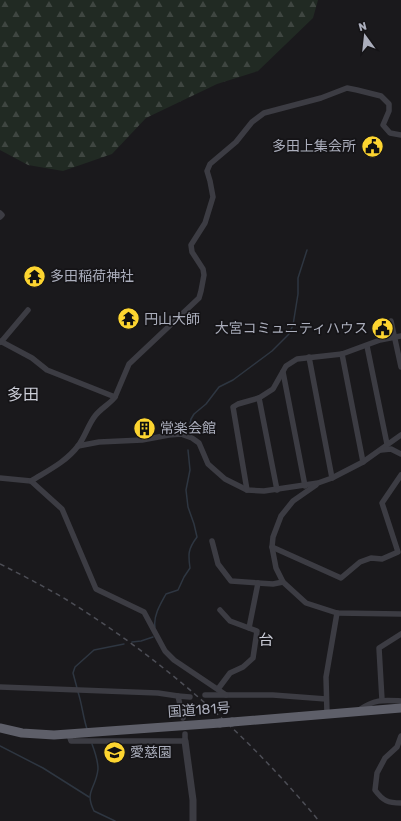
<svg xmlns="http://www.w3.org/2000/svg" width="401" height="821" viewBox="0 0 401 821" font-family="Rubik,'Noto Sans JP',sans-serif">
<style>
.forest{fill:url(#forest-firs)}
.lines{fill:none;stroke-linecap:round;stroke-linejoin:round}
.stream{stroke:#2e3641;stroke-width:1.5}
.minor{stroke:#3c3c43;stroke-width:5.5}
.tertiary{stroke:#3c3c43;stroke-width:7}
.trunk{stroke:#5e5f69;stroke-width:9}
.rail{stroke:#4d4e56;stroke-width:1.5;stroke-dasharray:5 4;stroke-linecap:butt}
.trunk-bridge{stroke:#5e5f69;stroke-width:9}
.labels{text-anchor:middle;dominant-baseline:central;stroke-width:3.5;stroke-linejoin:round;paint-order:stroke}
.poi-label{font-size:14px;fill:#abaebc;stroke:#151417;text-anchor:start}
.street-label{font-size:14px;fill:#abaebc;stroke:#151417}
.neighbourhood-label{font-size:15px;fill:#ccced8;stroke:#151417}
.quarter-label{font-size:16px;fill:#ccced8;stroke:#151417}
</style>
<defs>
<pattern id="forest-firs" width="22" height="20" patternUnits="userSpaceOnUse"><rect width="22" height="20" fill="#212a23"/><path d="M5 1l3.5 6h-7zM16 11l3.5 6h-7z" fill="#3f4641"/></pattern>
</defs>
<rect width="100%" height="100%" fill="#1a191c"/>
<polygon class="forest" points="0,0 318,0 313,18 258,71 217,84 146,118 112,154 63,171 28,165 0,150"/>
<g class="lines">
<g class="stream">
<polyline points="189,429 191,419 194,414 206,404 219,387 233,380 272,351 289,334 293,325 298,294 298,278 307,250"/>
<path d="M155,627C153,616 161,603 166,594L178,590L184,577L190,568C188,554 188,549 197,537L194,524L188,507L186,490L190,470L188,450"/>
<polyline points="132,642 141,641 153,637"/>
<polyline points="77,688 73,673 75,667 94,650 124,644"/>
<path d="M78,692C82,704 83,717 87,729"/>
<path d="M92,744C95,752 98,761 98,769C96,789 84,791 94,811L115,821"/>
<polyline points="0,746 43,768 89,797"/>
</g>
<g class="minor">
<polyline points="0,213 2,215 0,217"/>
<polyline points="391,321 401,367"/>
<polyline points="0,341 32,358 47,370 115,397"/>
<polyline points="1,342 28,310"/>
<polyline points="367,346 387,444"/>
<polyline points="342,354 363,462"/>
<polyline points="309,357 332,478"/>
<polyline points="283,372 305,486"/>
<polyline points="259,398 277,490"/>
<polyline points="78,446 99,442 142,440 169,435 181,434 192,438 199,443 208,464 225,479 247,490 264,491 318,483 332,478 363,462 401,435"/>
<polyline points="381,450 391,449 401,454"/>
<polyline points="0,478 31,481 62,509 96,589 144,612 165,651 174,660 226,695 273,695 326,699"/>
<path d="M31,481C47,471 66,462 78,446C85,437 88,425 95,416C101,408 110,404 115,397L129,364L199,298L201,291L204,275L203,269L192,252L191,245L205,223L213,197L210,181L207,171L210,164L236,142L252,122L264,113L321,98L347,88L357,90L381,96L389,104V111L383,125L390,133L401,135"/>
<polyline points="316,485 293,501 281,516 273,537 272,547 276,568 283,582 306,603 337,613 401,614"/>
<polyline points="247,490 233,407 238,404 259,398 273,389 286,366 297,359 342,354 380,340 401,336"/>
<polyline points="212,541 218,564 231,581 273,584 283,582"/>
<polyline points="272,547 341,578 360,562 371,558 382,559 398,552 382,503 401,475"/>
<polyline points="249,628 258,583"/>
<polyline points="0,687 158,693 178,696 183,718"/>
<polyline points="218,689 230,673 243,667 253,658 257,631 230,621 220,610"/>
<polyline points="205,695 226,695"/>
<polyline points="178,696 190,697"/>
<polyline points="382,700 379,648 401,634"/>
<path d="M359,710C375,699 383,700 401,701"/>
<polyline points="327,714 326,677 337,613"/>
<polyline points="69,735 71,741 185,741 185,734"/>
<path d="M401,736L397,747L385,758L377,773L375,790C383,801 388,803 401,803"/>
</g>
<polyline class="tertiary" points="185,741 193,800 193,821"/>
<g class="trunk">
<polyline points="232,722 401,708"/>
<polyline points="0,728 22,733 54,735 220,723"/>
</g>
<path class="rail" d="M0,564C22,575 45,587 67,600C162,659 248,735 319,821"/>
<polyline class="trunk-bridge" points="220,723 232,722"/>
</g>
<defs>
<symbol id="civic-disc" viewBox="-11 -11 22 22"><circle r="9.5" fill="#fdd530" stroke="#151417"/><path d="M-.6-6.5H3V-4.5H.6V-3L4-1V1h2V6H-6V1h2V-1L-.6-3ZM-1.2 2.5V6h2.4V2.5Z" fill="#111"/></symbol>
<symbol id="temple-disc" viewBox="-11 -11 22 22"><circle r="9.5" fill="#fdd530" stroke="#151417"/><path d="M0-6L5-2H3V0L6.5 2.5H4V6H1.5V3h-3V6H-4V2.5H-6.5L-3 0V-2H-5Z" fill="#111"/></symbol>
<symbol id="building-disc" viewBox="-11 -11 22 22"><circle r="9.5" fill="#fdd530" stroke="#151417"/><path d="M-4-6H4V6H1V3H-1V6H-4ZM-2.5-4.3h1.7v1.8h-1.7ZM.8-4.3h1.7v1.8H.8ZM-2.5-1h1.7V.8h-1.7ZM.8-1h1.7V.8H.8Z" fill="#111"/></symbol>
<symbol id="school-disc" viewBox="-11 -11 22 22"><circle r="9.5" fill="#fdd530" stroke="#151417"/><path d="M0-5L7-2L0 1L-7-2ZM-4 1L0 2.5L4 1V4Q0 6-4 4Z" fill="#111"/></symbol>
</defs>
<g fill-rule="evenodd">
<use href="#civic-disc" x="360" y="134" width="25" height="25"/>
<use href="#temple-disc" x="22" y="264" width="25" height="25"/>
<use href="#temple-disc" x="116" y="306" width="25" height="25"/>
<use href="#civic-disc" x="370" y="316" width="25" height="25"/>
<use href="#building-disc" x="132" y="416" width="25" height="25"/>
<use href="#school-disc" x="102" y="740" width="25" height="25"/>
</g>
<g class="labels">
<g class="poi-label">
<text x="356" y="146" text-anchor="end">多田上集会所</text>
<text x="50" y="276">多田稲荷神社</text>
<text x="144" y="319">円山大師</text>
<text x="368" y="328" text-anchor="end">大宮コミュニティハウス</text>
<text x="160" y="428">常楽会館</text>
<text x="130" y="752">愛慈園</text>
</g>
<g class="street-label">
<text transform="translate(199 710) rotate(-4)">国道181号</text>
</g>
<g class="neighbourhood-label">
<text x="266" y="640">台</text>
</g>
<g class="quarter-label">
<text x="23" y="394">多田</text>
</g>
</g>
<g transform="translate(365 36) rotate(345)" stroke="#151417" stroke-width="3" paint-order="stroke">
<path d="M0-3L7 15L0 10L-7 15Z" fill="#abaebc"/>
<text y="-6" font-size="11" font-weight="bold" text-anchor="middle" fill="#abaebc">N</text>
</g>
</svg>
